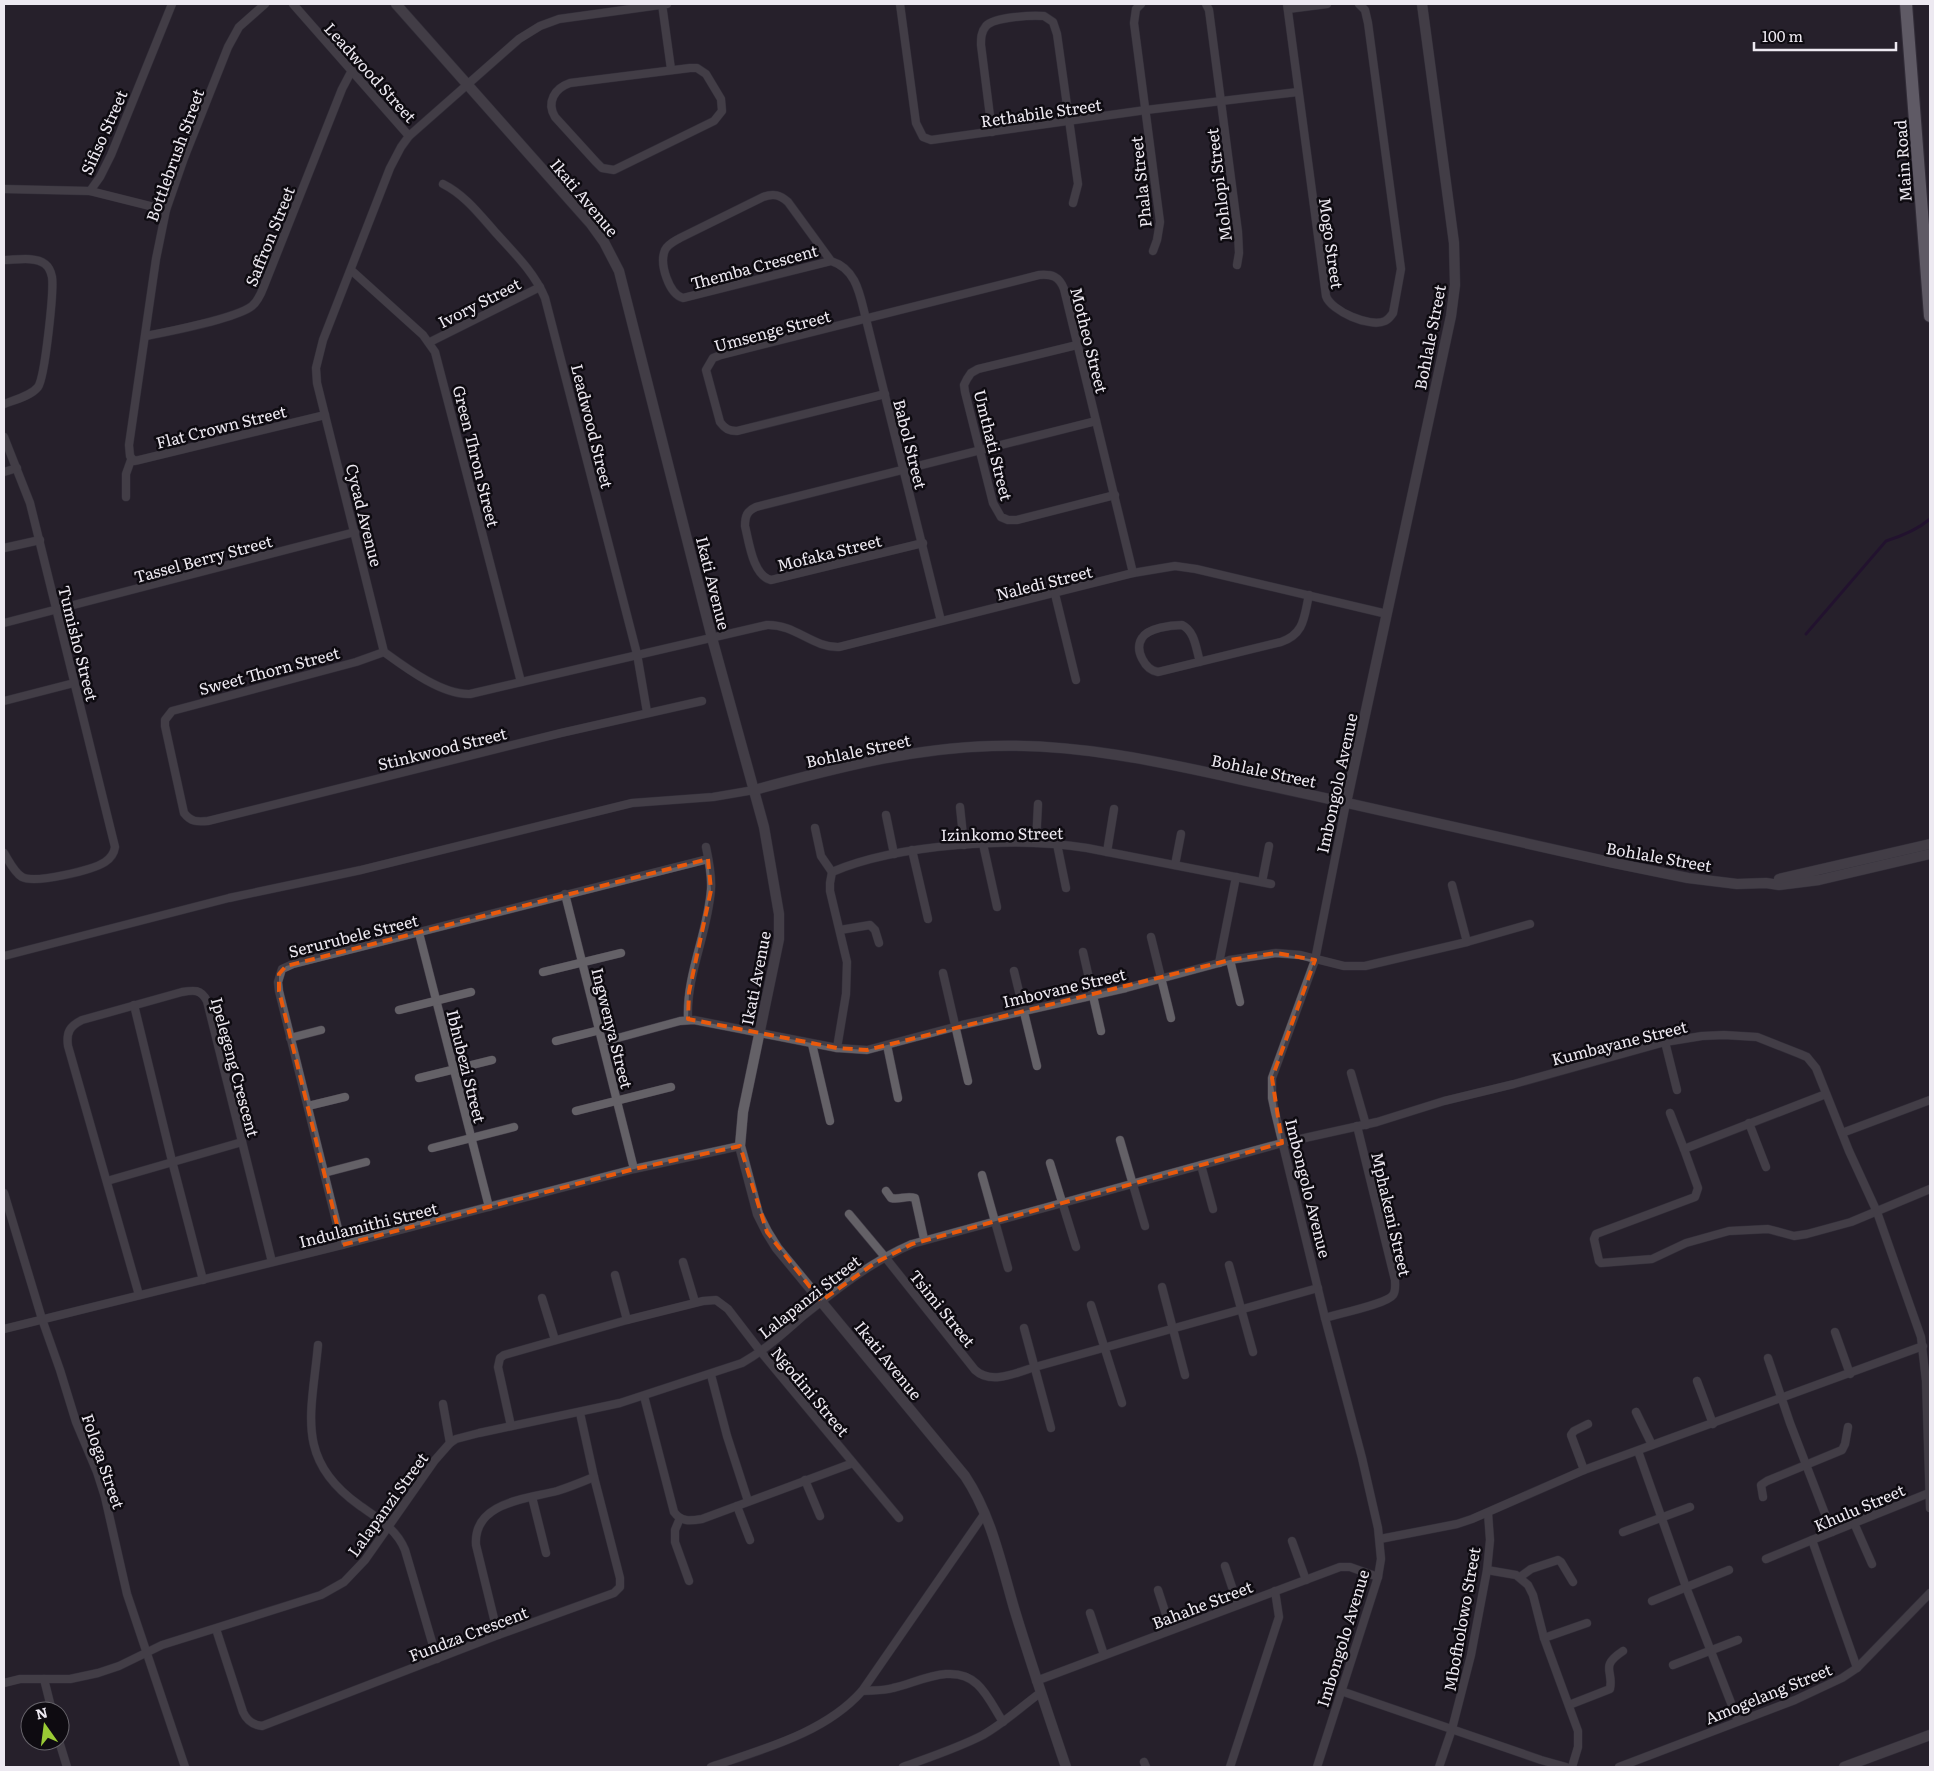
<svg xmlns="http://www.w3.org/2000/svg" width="1934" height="1771" viewBox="0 0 1934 1771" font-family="Literata,serif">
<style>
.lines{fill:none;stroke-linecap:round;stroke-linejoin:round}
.stream{stroke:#1e0232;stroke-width:3}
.minor-casing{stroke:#423d48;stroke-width:9}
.tertiary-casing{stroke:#423d48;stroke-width:11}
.primary-casing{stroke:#423d48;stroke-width:14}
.minor{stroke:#646167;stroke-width:8}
.tertiary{stroke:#646167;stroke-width:10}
.primary{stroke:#a59fac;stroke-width:12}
.marked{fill:none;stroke:#e8590c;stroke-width:4;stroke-dasharray:10 6;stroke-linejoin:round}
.labels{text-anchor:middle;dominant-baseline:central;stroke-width:5;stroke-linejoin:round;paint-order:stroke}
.street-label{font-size:16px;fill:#ede9f1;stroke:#0e0b11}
</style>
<rect width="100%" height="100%" fill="#26212c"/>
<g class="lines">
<path class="stream" d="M1806,634L1886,541C1902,536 1917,530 1930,519"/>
<defs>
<g id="minor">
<polyline points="265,4 239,27 228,47 184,158 166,210 156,259 129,445 130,456 134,461 139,460 325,415"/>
<polyline points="293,4 409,136"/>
<polyline points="662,4 671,69"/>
<path d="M667,4L559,19L540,26L519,39L409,136L401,147L390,168L323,340L316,368L317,383L384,652C406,668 442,695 470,694L767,625C795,624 813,648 839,647L1133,573L1175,566L1196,569L1387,614"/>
<polyline points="900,4 916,123 923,137 931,140 1146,110 1298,92"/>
<polyline points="1141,4 1136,9 1134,23 1160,222 1157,240 1153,251"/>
<polyline points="1206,4 1209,10 1238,232 1239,253 1237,265"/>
<path d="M1287,4L1326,296C1331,311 1370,328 1385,321C1389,319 1391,316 1393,313L1401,269L1368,23L1365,10L1359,4"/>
<polyline points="1288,9 1327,4"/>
<path d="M690,68H697L706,74L721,99L722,111L714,121L614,170L602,168L596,162L555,117C546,102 555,88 570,83Z"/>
<path d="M992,132L981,45C981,38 981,32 986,26C994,17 1031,15 1044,16L1053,22L1057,34L1078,184L1073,203"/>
<path d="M443,184C465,195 480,215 496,233C514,253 534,272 545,298L637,654L647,712"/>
<polyline points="4,189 90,191 100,177 111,155 172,4"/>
<polyline points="90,191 166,210"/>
<path d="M4,260C15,260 35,256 45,264C49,267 51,272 52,277C54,291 45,377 38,387C31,396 14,400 4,404"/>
<path d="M831,261L683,298C669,294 659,264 665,250C668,244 675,241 680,238L763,197C774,193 780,195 788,202L831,261C857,269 860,296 866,319L941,621"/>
<polyline points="351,270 423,335 435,352 521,682"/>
<path d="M146,336C167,332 237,318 252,306C258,301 261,294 264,286L342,89L351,72"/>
<polyline points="430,342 540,287"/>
<polyline points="1077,345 978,369 971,373 967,379 964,385 965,392 993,503 1001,517 1008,520 1017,520 1115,495"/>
<path d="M885,394L737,431C729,431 725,429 720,422L706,370L713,358L721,355L1039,275C1052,274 1059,276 1064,289L1133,573"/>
<path d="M4,437L30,503L115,847C114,854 111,858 105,862C93,870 35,884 22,877C14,872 9,861 4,853"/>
<polyline points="4,472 17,468"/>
<polyline points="126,497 126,474 131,460"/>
<path d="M923,543L771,580C753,576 749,542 745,526C745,516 747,511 756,507L1096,421"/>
<polyline points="4,548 40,540"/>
<polyline points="1055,594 1076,680"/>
<polyline points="4,623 355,532"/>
<path d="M384,652L356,662L172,711L165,720V726L184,813C191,822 197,822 208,821L561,733L702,701"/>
<path d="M1200,662C1196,649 1195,631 1182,625C1171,625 1148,628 1142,638C1134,650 1145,670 1158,672L1281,642C1305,634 1304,616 1309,595"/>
<polyline points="4,701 74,683"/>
<polyline points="960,807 964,845"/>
<polyline points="886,815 894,854"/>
<polyline points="815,828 821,856 832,872"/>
<polyline points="1036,843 1038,804"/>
<polyline points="983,844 997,907"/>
<polyline points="1057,844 1066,888"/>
<polyline points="912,850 928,919"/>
<polyline points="1107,852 1114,809"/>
<polyline points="1175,865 1181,834"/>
<path d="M832,872C897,844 1017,836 1087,848L1271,884"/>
<polyline points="832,872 830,883 830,891 847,962 846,994 837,1048"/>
<polyline points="1262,882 1269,846"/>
<polyline points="1452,885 1467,942"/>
<polyline points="565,894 634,1169"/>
<polyline points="840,930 870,925 875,930 879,943"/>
<polyline points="419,933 489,1207"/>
<polyline points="1151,937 1171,1018"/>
<polyline points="1083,952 1101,1031"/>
<polyline points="4,956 229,898 361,870 632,803 713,797 754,790"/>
<polyline points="1230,960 1240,1002"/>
<polyline points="1219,963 1236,877"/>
<polyline points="1014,971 1037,1066"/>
<polyline points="543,972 621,953"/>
<polyline points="943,973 968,1081"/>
<polyline points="134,1005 172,1161 203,1280"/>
<polyline points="399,1010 471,992"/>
<path d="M688,1019C686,974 708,933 711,889C712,875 709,861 706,847"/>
<polyline points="290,1038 321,1030"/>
<polyline points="556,1041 600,1030"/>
<polyline points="603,1042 680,1021 694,1020 837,1048 867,1050 962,1025 1126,988 1230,960 1276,953 1300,955 1344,966 1365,966 1467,942 1530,924"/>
<polyline points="1665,1042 1677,1090"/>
<polyline points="812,1044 830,1121"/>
<polyline points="887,1045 898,1098"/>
<polyline points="1351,1073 1366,1125"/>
<polyline points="419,1078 492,1060"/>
<polyline points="1826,1094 1684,1149 1698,1188 1695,1197 1596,1234 1594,1239 1599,1261 1601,1263 1652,1259 1686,1243 1729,1231 1768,1229 1794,1236 1807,1234 1851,1222 1930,1189"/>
<polyline points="308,1106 345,1097"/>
<polyline points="576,1111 671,1087"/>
<polyline points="1670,1113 1684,1149"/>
<polyline points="1749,1123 1766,1167"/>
<polyline points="1842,1133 1930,1100"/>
<polyline points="1120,1140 1145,1226"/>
<polyline points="432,1148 514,1127"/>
<polyline points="1050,1163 1076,1247"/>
<polyline points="1201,1165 1213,1209"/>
<polyline points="324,1173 366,1162"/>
<polyline points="982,1175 1008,1268"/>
<polyline points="107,1181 242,1142"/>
<path d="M886,1191L891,1198C900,1200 907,1195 915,1198L924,1239"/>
<polyline points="4,1193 42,1319 60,1370 76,1422 97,1472 105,1497 127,1594 185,1767"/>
<path d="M849,1214L885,1257L975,1370C991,1385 1016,1373 1035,1367L1318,1288"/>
<polyline points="342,1245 279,991 278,982 282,969 293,964 708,859"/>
<polyline points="683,1262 695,1302"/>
<polyline points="1229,1265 1253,1352"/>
<polyline points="615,1275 627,1320"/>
<polyline points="1162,1287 1185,1375"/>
<path d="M139,1295L68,1046C66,1032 70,1026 82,1020L182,992C194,990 201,989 207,1001L272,1262"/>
<polyline points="542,1298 555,1340"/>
<polyline points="1091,1305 1122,1403"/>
<path d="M1325,1318C1337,1314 1387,1304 1393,1295C1396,1291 1395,1285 1395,1280L1357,1126"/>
<polyline points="1024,1328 1051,1428"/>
<polyline points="4,1329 342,1245 634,1169 740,1146"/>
<polyline points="1835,1332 1850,1374"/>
<path d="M318,1345C312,1412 294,1459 359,1505C377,1518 396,1528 405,1550L437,1659"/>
<polyline points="1768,1358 1790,1423 1832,1532"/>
<polyline points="711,1375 727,1436 748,1501"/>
<polyline points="1697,1381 1713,1424"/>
<path d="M644,1396L674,1512C681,1522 690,1521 702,1519L853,1463"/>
<polyline points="443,1404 450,1443"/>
<polyline points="1636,1412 1652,1445"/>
<polyline points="511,1426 498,1367 500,1358 504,1355 627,1320 703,1301 716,1300 728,1309 761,1352 899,1518"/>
<polyline points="1638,1451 1686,1587 1738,1721"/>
<polyline points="1584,1470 1571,1435 1574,1431 1588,1424"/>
<polyline points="805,1480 820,1516"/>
<polyline points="532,1497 546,1553"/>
<polyline points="1763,1497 1761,1485 1767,1481 1842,1450 1845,1444 1848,1427"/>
<polyline points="737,1506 750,1540"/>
<polyline points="680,1518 675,1530 675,1542 689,1581"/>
<polyline points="1854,1523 1872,1564"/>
<polyline points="1623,1532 1690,1507"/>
<polyline points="1380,1539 1457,1524 1472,1519 1584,1470 1923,1346"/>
<polyline points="1292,1541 1306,1580"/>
<polyline points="1766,1559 1812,1540"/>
<polyline points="1225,1566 1238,1605"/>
<polyline points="1487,1570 1516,1575 1528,1585 1533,1595 1544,1638 1578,1731 1578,1747 1572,1767"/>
<polyline points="1520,1577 1531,1569 1558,1560 1561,1562 1573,1582"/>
<polyline points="1158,1590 1171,1630"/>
<polyline points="1652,1601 1729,1570"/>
<polyline points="1090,1613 1104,1655"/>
<path d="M216,1629L243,1712C247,1721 253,1725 262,1726L498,1635L614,1593L620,1587V1578L594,1477L580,1413"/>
<path d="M498,1635L476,1545C473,1502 527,1499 557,1491C570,1487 582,1482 594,1477"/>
<polyline points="1544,1638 1587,1623"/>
<polyline points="1673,1665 1738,1640"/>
<polyline points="1857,1668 1812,1540 1929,1493"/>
<polyline points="44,1679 52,1711"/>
<polyline points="1036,1681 1340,1567 1350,1567 1378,1577"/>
<path d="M4,1683L20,1679H70L98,1673L119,1666L162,1645L321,1595L344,1582L365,1560L435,1460L450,1443L456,1439L479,1433L620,1403L742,1363C765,1350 784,1333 803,1316C837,1289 872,1261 912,1244L1282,1143L1377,1122L1444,1101L1514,1084L1665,1042L1702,1036L1724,1035L1757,1037L1800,1054L1807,1057L1816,1068L1849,1151L1877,1212L1921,1337L1926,1381L1930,1508"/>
<polyline points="862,1691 985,1513"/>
<polyline points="1341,1691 1541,1760 1566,1767"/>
<path d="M1569,1705L1610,1689C1614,1670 1599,1667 1623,1651"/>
<polyline points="59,1741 67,1767"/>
<polyline points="1144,1762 1146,1767"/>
<path d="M711,1767C763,1749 825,1733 862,1691C873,1690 883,1691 893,1688C919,1682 954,1662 977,1684C988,1694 995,1710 1003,1722"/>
<path d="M903,1767C930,1757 958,1748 983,1735C1004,1723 1021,1707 1040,1693"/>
<polyline points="1230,1767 1279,1617 1275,1591"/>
<polyline points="1317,1767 1378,1577 1381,1559 1378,1528 1362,1458 1325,1318 1275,1112 1272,1098 1272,1078 1315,960 1346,803"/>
<polyline points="1439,1767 1452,1729 1471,1655 1487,1570 1490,1540 1488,1513"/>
<polyline points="1619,1767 1795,1700 1842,1678 1857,1668 1930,1593"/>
</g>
<g id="tertiary">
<path d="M396,4L591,224L604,242L619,271L712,638L764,827L779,914V939L743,1112L740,1146L758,1214L767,1232L777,1248L965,1476C991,1515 1001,1563 1014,1608C1030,1661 1048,1714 1066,1767"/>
<path d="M754,790C832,769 911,748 992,746C1087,743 1178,766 1270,786C1385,811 1500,837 1614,863L1688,878L1737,884L1766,883L1779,885L1819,880L1930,854"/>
<polyline points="1346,803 1451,316 1455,285 1454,243 1422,4"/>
<polyline points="1779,879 1930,844"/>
<polyline points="1844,1767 1930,1735"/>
</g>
<polyline id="primary" points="1906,4 1930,316"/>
</defs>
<use href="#minor" class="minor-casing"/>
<use href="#tertiary" class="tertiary-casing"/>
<use href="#primary" class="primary-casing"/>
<use href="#minor" class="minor"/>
<use href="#tertiary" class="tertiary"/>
<use href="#primary" class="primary"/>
</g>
<path d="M0 0H1934V1771H0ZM708,859L711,890L689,992L688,1019L837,1048L867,1050L1230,960L1276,953L1315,960L1272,1078L1282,1143L912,1244L875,1263L821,1301L767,1232L740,1146L634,1169L342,1245L279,991V974L286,966Z" fill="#26212c" fill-opacity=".55" fill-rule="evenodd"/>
<path class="marked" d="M708,859L711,890L689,992L688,1019L837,1048L867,1050L1230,960L1276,953L1315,960L1272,1078L1282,1143L912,1244L875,1263L821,1301L767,1232L740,1146L634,1169L342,1245L279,991V974L286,966Z"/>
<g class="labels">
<g class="street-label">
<text transform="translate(371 72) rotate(48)">Leadwood Street</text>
<text transform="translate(1041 112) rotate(-8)">Rethabile Street</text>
<text transform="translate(103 132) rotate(-66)">Sifiso Street</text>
<text transform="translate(174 155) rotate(-70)">Bottlebrush Street</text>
<text transform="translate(1902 161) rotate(-94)">Main Road</text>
<text transform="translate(1140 182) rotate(-96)">Phala Street</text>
<text transform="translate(1218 185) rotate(-97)">Mohlopi Street</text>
<text transform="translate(585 197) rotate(50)">Ikati Avenue</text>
<text transform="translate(269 236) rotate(-68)">Saffron Street</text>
<text transform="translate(1332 243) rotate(82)">Mogo Street</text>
<text transform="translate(754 266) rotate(-15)">Themba Crescent</text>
<text transform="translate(479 302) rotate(-27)">Ivory Street</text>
<text transform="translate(772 330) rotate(-15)">Umsenge Street</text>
<text transform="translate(1429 337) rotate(-79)">Bohlale Street</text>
<text transform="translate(1090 340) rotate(76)">Motheo Street</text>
<text transform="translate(221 426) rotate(-14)">Flat Crown Street</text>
<text transform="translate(593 426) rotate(76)">Leadwood Street</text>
<text transform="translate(911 444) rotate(76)">Babol Street</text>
<text transform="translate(994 445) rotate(76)">Umthati Street</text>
<text transform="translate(477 456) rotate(76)">Green Thron Street</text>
<text transform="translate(365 515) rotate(76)">Cycad Avenue</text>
<text transform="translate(829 552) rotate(-14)">Mofaka Street</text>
<text transform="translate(203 558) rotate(-15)">Tassel Berry Street</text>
<text transform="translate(1044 582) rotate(-14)">Naledi Street</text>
<text transform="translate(714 583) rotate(76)">Ikati Avenue</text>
<text transform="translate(79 643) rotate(76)">Tumisho Street</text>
<text transform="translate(269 670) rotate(-15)">Sweet Thorn Street</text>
<text transform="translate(442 748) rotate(-14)">Stinkwood Street</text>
<text transform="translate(858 750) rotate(-12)">Bohlale Street</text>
<text transform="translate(1264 770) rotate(12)">Bohlale Street</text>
<text transform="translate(1336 783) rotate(-78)">Imbongolo Avenue</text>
<text transform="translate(1002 833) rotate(-1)">Izinkomo Street</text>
<text transform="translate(1659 856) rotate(10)">Bohlale Street</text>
<text transform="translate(353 935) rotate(-14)">Serurubele Street</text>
<text transform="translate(755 978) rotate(-79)">Ikati Avenue</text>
<text transform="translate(1064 987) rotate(-13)">Imbovane Street</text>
<text transform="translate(613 1028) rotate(76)">Ingwenya Street</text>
<text transform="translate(1619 1042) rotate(-14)">Kumbayane Street</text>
<text transform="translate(467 1066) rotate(76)">Ibhubezi Street</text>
<text transform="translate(236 1067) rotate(75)">Ipelegeng Crescent</text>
<text transform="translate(1309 1188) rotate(76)">Imbongolo Avenue</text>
<text transform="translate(1392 1214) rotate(77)">Mphakeni Street</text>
<text transform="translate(368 1224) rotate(-14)">Indulamithi Street</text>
<text transform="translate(809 1296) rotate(-38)">Lalapanzi Street</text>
<text transform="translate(943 1308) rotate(51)">Tsimi Street</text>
<text transform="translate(889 1360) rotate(51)">Ikati Avenue</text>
<text transform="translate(811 1391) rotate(50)">Ngodini Street</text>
<text transform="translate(104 1461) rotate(71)">Fologa Street</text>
<text transform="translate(387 1504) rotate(-54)">Lalapanzi Street</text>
<text transform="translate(1859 1507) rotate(-23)">Khulu Street</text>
<text transform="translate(1202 1604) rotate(-21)">Bahahe Street</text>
<text transform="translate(1461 1619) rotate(-80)">Mbofholowo Street</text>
<text transform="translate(468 1633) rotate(-21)">Fundza Crescent</text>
<text transform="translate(1342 1638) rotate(-73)">Imbongolo Avenue</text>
<text transform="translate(1768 1693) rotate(-22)">Amogelang Street</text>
</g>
</g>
<rect width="1934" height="1771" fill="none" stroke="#ede9f1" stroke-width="10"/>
<g transform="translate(45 1726) rotate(346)"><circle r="24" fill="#0e0b11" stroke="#67646b"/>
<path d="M0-4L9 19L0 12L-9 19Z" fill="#9acb35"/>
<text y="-8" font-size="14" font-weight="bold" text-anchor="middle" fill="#ede9f1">N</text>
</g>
<path d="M1754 42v8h142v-8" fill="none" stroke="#ede9f1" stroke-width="2.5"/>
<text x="1762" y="42" font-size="15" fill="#ede9f1" stroke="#0e0b11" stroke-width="4" paint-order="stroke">100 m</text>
</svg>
